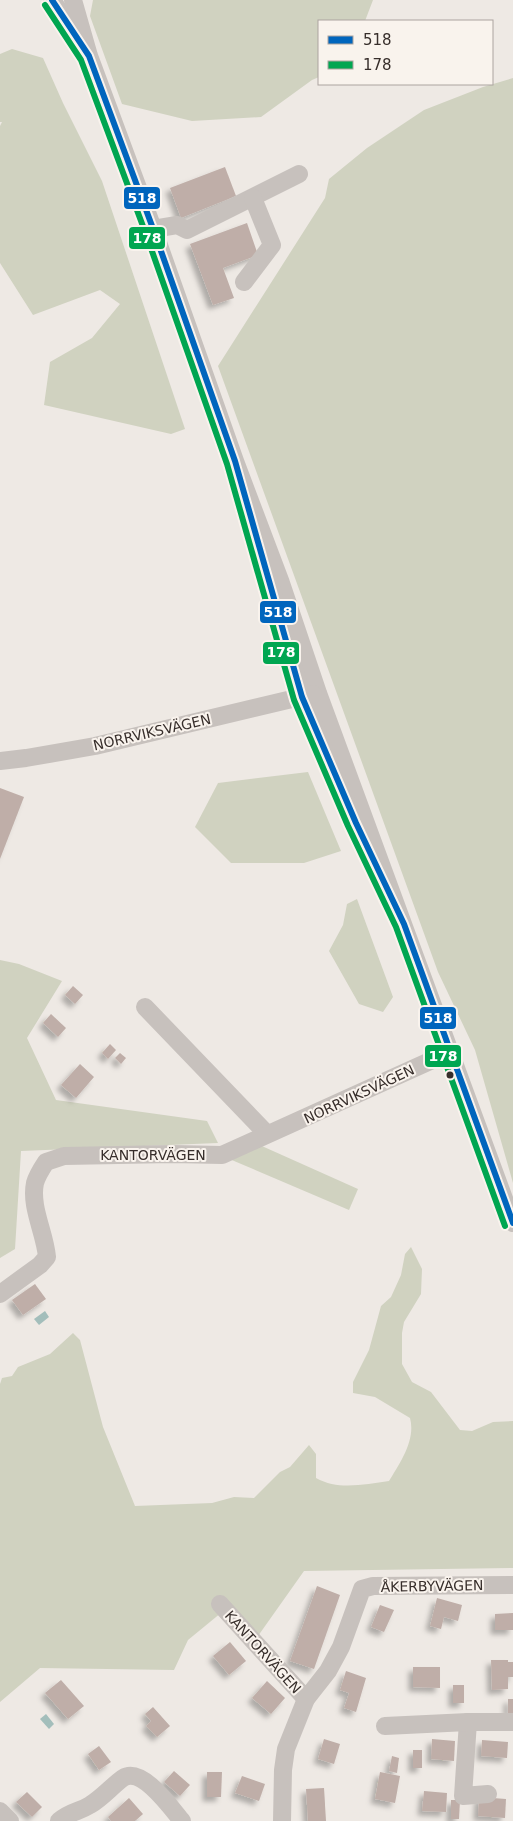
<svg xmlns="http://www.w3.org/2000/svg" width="513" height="1821" viewBox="0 0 513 1821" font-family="'DejaVu Sans',sans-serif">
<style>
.green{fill:#d0d2c0}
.water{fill:#a3bebb}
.building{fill:#bfaea8;filter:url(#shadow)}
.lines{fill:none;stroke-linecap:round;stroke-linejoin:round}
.minor{stroke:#c7c1bd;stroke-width:18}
.bus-1-casing{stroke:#f9f3ed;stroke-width:10}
.bus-2-casing{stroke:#f9f3ed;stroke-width:10}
.bus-1{stroke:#0065bd;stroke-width:6}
.bus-2{stroke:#00a651;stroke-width:6}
.bus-dot{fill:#372e2b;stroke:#f9f3ed;stroke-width:2}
.labels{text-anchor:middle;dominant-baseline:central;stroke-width:4;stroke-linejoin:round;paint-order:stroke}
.street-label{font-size:14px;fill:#372e2b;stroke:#f9f3ed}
.line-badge{stroke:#f9f3ed;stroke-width:2}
.badge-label{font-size:14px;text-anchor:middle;font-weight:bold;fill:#fff}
</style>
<defs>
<filter id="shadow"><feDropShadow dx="-4.5" dy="4.5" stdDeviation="2.5" flood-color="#0004"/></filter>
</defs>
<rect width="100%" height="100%" fill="#eee9e4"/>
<g class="green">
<polygon points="93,0 373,0 365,21 319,21 319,77 312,80 261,117 192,121 122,104 90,16"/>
<polygon points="12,49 43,58 63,103 102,181 185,429 171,434 44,405 50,362 92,338 120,304 100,290 33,315 0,263 0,126 2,122 0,122 0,54"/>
<polygon points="513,78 513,1183 475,1050 438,972 218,366 325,198 329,179 367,148 424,110 483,87"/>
<polygon points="308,772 341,851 304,863 231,863 195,827 218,783"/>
<polygon points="357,899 393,997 383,1012 359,1004 329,951 343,925 347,904"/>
<polygon points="0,960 19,964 62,981 27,1038 56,1100 207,1121 218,1143 21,1151 15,1249 0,1258"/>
<polygon points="253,1142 358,1189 349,1210 227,1158"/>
<path d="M411,1247L422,1269L421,1294L404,1322L402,1333V1364L412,1382L431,1392L460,1430L472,1431L493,1422L513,1421V1568L304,1571L258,1636L227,1608L188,1640L174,1670L40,1668L0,1702V1384L2,1378L12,1376L18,1367L50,1354L73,1333L80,1340L103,1427L135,1506L212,1503L234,1497L254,1498L280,1472L290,1467L309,1445L316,1454V1478C339,1491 365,1484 389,1481C400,1463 416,1440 410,1418L375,1397L353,1393V1382L369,1350L381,1306L391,1297L401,1275L405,1254Z"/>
</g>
<g class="water">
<polygon points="45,1311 49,1317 39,1325 34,1319"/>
<polygon points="46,1714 54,1724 49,1729 40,1719"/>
</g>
<g class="building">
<polygon points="225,167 236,196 181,218 170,188"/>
<polygon points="247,223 258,255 223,268 234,298 213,305 190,244"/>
<polygon points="0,788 24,797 0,859"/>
<polygon points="73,986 83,995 75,1004 65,995"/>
<polygon points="51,1014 66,1028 58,1037 43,1023"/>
<polygon points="110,1044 116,1050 108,1059 102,1053"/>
<polygon points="120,1053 126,1058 121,1064 115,1058"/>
<polygon points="80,1064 94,1077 76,1098 61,1085"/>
<polygon points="35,1284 46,1299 23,1315 12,1300"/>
<polygon points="317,1586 340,1595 314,1669 290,1661"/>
<polygon points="437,1598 462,1605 458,1621 444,1617 441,1629 430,1626"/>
<polygon points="380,1605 394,1610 384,1632 371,1627"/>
<polygon points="513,1613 513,1630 495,1630 495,1614"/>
<polygon points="230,1642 246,1661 229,1675 213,1656"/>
<polygon points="491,1660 508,1660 508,1662 513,1662 513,1677 508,1677 508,1689 492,1690"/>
<polygon points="413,1667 440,1667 440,1688 413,1687"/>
<polygon points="346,1671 366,1678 356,1712 344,1708 349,1693 340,1690"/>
<polygon points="61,1680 84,1706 68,1719 45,1693"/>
<polygon points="267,1681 285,1698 271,1714 252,1698"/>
<rect x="453" y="1685" width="11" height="18"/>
<rect x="508" y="1699" width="5" height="14"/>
<polygon points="153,1707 170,1726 157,1737 146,1726 151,1721 145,1714"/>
<polygon points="324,1739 340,1744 334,1764 318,1759"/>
<polygon points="432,1739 455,1741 454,1761 431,1759"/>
<polygon points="482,1740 508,1742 507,1758 481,1756"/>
<polygon points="99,1746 111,1762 99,1770 88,1754"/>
<rect x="413" y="1750" width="9" height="18"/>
<polygon points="392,1756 399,1758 397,1773 389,1771"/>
<polygon points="174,1771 190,1785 180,1796 164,1782"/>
<polygon points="207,1772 222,1772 221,1797 207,1797"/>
<polygon points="380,1772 400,1776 395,1803 375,1799"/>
<polygon points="242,1776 265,1784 259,1801 235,1793"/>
<polygon points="324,1788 326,1821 308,1821 306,1789"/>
<polygon points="424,1791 447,1793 446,1812 422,1811"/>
<polygon points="27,1792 42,1807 32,1817 16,1802"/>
<polygon points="479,1797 506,1799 505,1818 478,1816"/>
<polygon points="129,1798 143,1814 135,1821 111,1821 108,1817"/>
<polygon points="451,1800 460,1800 459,1819 451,1819"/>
</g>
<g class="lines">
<g class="minor">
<polyline points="52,0 78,39"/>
<polyline points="73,0 89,56 155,234 235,461 281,583 318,693 513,1223"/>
<polyline points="153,229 177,225 187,230 299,174"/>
<polyline points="244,282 272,245 253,198"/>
<polyline points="270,583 302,697 346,799"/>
<polyline points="0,761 26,758 95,746 313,694"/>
<polyline points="145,1007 267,1134"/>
<path d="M0,1294L40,1265L47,1257C45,1233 30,1207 35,1183C37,1176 42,1168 46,1162L64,1156L172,1154L222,1155L450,1052"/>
<polyline points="220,1604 306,1699"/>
<polyline points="468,1722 463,1796 488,1794"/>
<polyline points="385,1726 468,1722 513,1722"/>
<polyline points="0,1811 10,1821"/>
<path d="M59,1821C71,1811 79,1812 90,1805C102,1798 112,1786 123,1778C142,1766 171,1808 182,1821"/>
<polyline points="282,1821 283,1770 286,1749 306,1699 328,1671 341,1647 362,1589 373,1586 513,1585"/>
</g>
<defs>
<polyline id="bus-1" points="52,0 89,56 155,234 235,461 302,697 356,823 404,924 513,1223"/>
<polyline id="bus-2" points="45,5 81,60 147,237 227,464 294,700 348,826 396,927 505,1226"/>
</defs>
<use href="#bus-1" class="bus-1-casing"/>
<use href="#bus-2" class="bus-2-casing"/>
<use href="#bus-1" class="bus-1"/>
<use href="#bus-2" class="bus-2"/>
</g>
<circle class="bus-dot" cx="450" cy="1075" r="4.5"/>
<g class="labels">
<g class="street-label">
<text transform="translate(152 732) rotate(-13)">NORRVIKSVÄGEN</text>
<text transform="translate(359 1094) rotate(-25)">NORRVIKSVÄGEN</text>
<text x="153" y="1155">KANTORVÄGEN</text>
<text transform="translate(432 1586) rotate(-1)">ÅKERBYVÄGEN</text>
<text transform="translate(263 1652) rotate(48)">KANTORVÄGEN</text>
</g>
</g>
<g class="line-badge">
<rect x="123" y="186" width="38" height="24" rx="5" fill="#0065bd"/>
<rect x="128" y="226" width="38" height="24" rx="5" fill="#00a651"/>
<rect x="259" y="600" width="38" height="24" rx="5" fill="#0065bd"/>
<rect x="262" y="641" width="38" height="24" rx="5" fill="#00a651"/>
<rect x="419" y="1006" width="38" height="24" rx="5" fill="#0065bd"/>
<rect x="424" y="1044" width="38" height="24" rx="5" fill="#00a651"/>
</g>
<g class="badge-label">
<text x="142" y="203">518</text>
<text x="147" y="243">178</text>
<text x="278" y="617">518</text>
<text x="281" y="657">178</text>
<text x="438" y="1023">518</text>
<text x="443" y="1061">178</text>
</g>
<rect x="318" y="20" width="175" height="65" fill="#f9f3ed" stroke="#aba49f"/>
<rect x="328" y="36" width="25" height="8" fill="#0065bd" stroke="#aba49f"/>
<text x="363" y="45" font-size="15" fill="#372e2b">518</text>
<rect x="328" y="61" width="25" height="8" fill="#00a651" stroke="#aba49f"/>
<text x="363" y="70" font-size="15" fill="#372e2b">178</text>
</svg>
